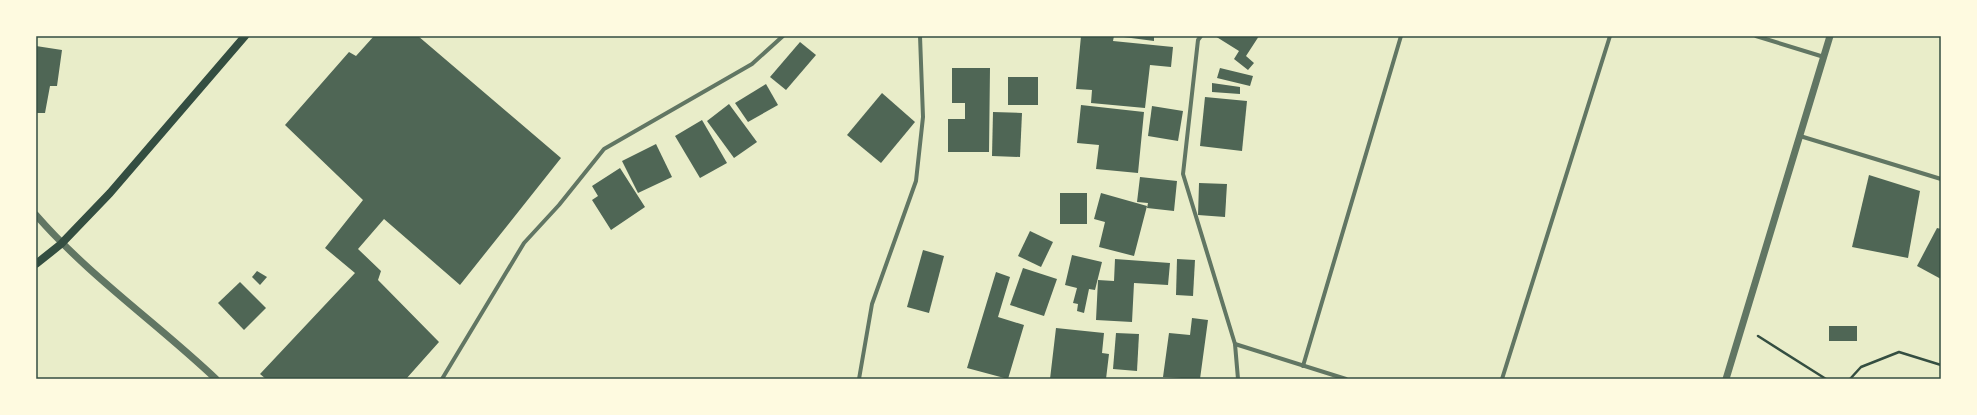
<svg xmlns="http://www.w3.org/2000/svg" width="1977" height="415" viewBox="0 0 1977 415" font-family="'DM Sans',sans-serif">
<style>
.building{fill:#4f6655}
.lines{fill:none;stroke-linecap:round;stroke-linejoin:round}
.path{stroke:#344e41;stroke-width:2.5}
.minor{stroke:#617663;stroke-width:4}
.tertiary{stroke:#617663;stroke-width:7}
.secondary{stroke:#344e41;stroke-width:8}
.neatline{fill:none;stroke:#344e41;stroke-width:1.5}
</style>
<rect width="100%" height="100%" fill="#e9edc9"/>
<g class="building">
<polygon points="374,36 418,36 561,158 460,285 384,219 358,249 381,271 378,280 439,342 406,379 266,379 260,374 355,273 325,248 363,200 285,125 349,52 356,56"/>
<polygon points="1081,36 1114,36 1113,41 1173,47 1171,67 1150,65 1145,108 1091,103 1092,90 1076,89"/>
<polygon points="1116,36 1154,36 1154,41"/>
<polygon points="1215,36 1259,36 1246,56 1254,63 1248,70 1234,59 1239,51"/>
<polygon points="800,42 816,55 786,90 770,77"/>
<polygon points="36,46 62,50 57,86 50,86 45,113 36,113"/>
<polygon points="952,68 990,68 989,152 948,152 948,119 965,119 965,103 952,103"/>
<polygon points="1220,68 1253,76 1250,86 1217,78"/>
<rect x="1008" y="77" width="30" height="28"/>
<polygon points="1212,83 1240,87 1240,94 1212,92"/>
<polygon points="766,84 778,105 748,122 735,103"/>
<polygon points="882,93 915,122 881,163 847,135"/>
<polygon points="1205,97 1247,101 1242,151 1200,146"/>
<polygon points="729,104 757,142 734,158 707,121"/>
<polygon points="1081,105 1144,112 1138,173 1096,169 1099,145 1077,143"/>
<polygon points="1152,106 1183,111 1178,141 1148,136"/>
<polygon points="993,112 1022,113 1020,157 992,156"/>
<polygon points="702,120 727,163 700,178 675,136"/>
<polygon points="656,144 672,177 638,193 622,161"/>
<polygon points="620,168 645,207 611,230 592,200 598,196 592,186"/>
<polygon points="1869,175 1920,191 1908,258 1852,247"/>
<polygon points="1140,177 1177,181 1174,211 1147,208 1148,203 1137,202"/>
<polygon points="1199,183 1227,184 1225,217 1198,215"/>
<rect x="1060" y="193" width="27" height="31"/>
<polygon points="1101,193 1147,206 1134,256 1099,247 1105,222 1094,219"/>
<polygon points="1937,228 1941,229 1941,279 1917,266"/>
<polygon points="1030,231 1053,242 1041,267 1018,256"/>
<polygon points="923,250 944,256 929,313 907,307"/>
<polygon points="1072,255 1102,262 1095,290 1089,289 1084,313 1077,311 1078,304 1073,303 1077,288 1065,285"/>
<polygon points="1115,259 1170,263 1168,285 1134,283 1132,322 1096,320 1098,280 1114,281"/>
<polygon points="1177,259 1195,260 1193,296 1176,295"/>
<polygon points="1023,268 1057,279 1044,316 1010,305"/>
<polygon points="257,271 267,277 260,285 252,277"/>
<polygon points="996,272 1010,277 998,317 1024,325 1008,379 967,368"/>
<polygon points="240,282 266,308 244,330 218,303"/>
<polygon points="1192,318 1208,320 1200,379 1163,377 1169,333 1190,335"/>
<rect x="1829" y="326" width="28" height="15"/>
<polygon points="1056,328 1104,333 1102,353 1109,354 1106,379 1050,379"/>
<polygon points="1116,333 1139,334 1137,371 1113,369"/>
</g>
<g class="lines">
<g class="path">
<polyline points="1758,336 1826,379"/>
<polyline points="1850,379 1861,367 1899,352 1941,365"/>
</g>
<g class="minor">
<polyline points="1201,36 1198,40 1183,174 1235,344 1238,379"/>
<polyline points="1756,36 1824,57"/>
<polyline points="1800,136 1941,179"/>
<polyline points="1235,344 1346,379"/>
<polyline points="1303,366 1401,36"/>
<polyline points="442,379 524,243 559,205 604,149 752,64 783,36"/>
<polyline points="859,379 872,304 916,181 923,117 920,36"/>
<polyline points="1502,379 1610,36"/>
</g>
<g class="tertiary">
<path d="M36,215C89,276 157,323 216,379"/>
<polyline points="1726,379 1830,36"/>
</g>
<polyline class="secondary" points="36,264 61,244 110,193 245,36"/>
</g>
<rect width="1977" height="415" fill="none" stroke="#fefae0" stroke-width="74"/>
<rect x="37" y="37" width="1903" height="341" class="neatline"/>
</svg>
